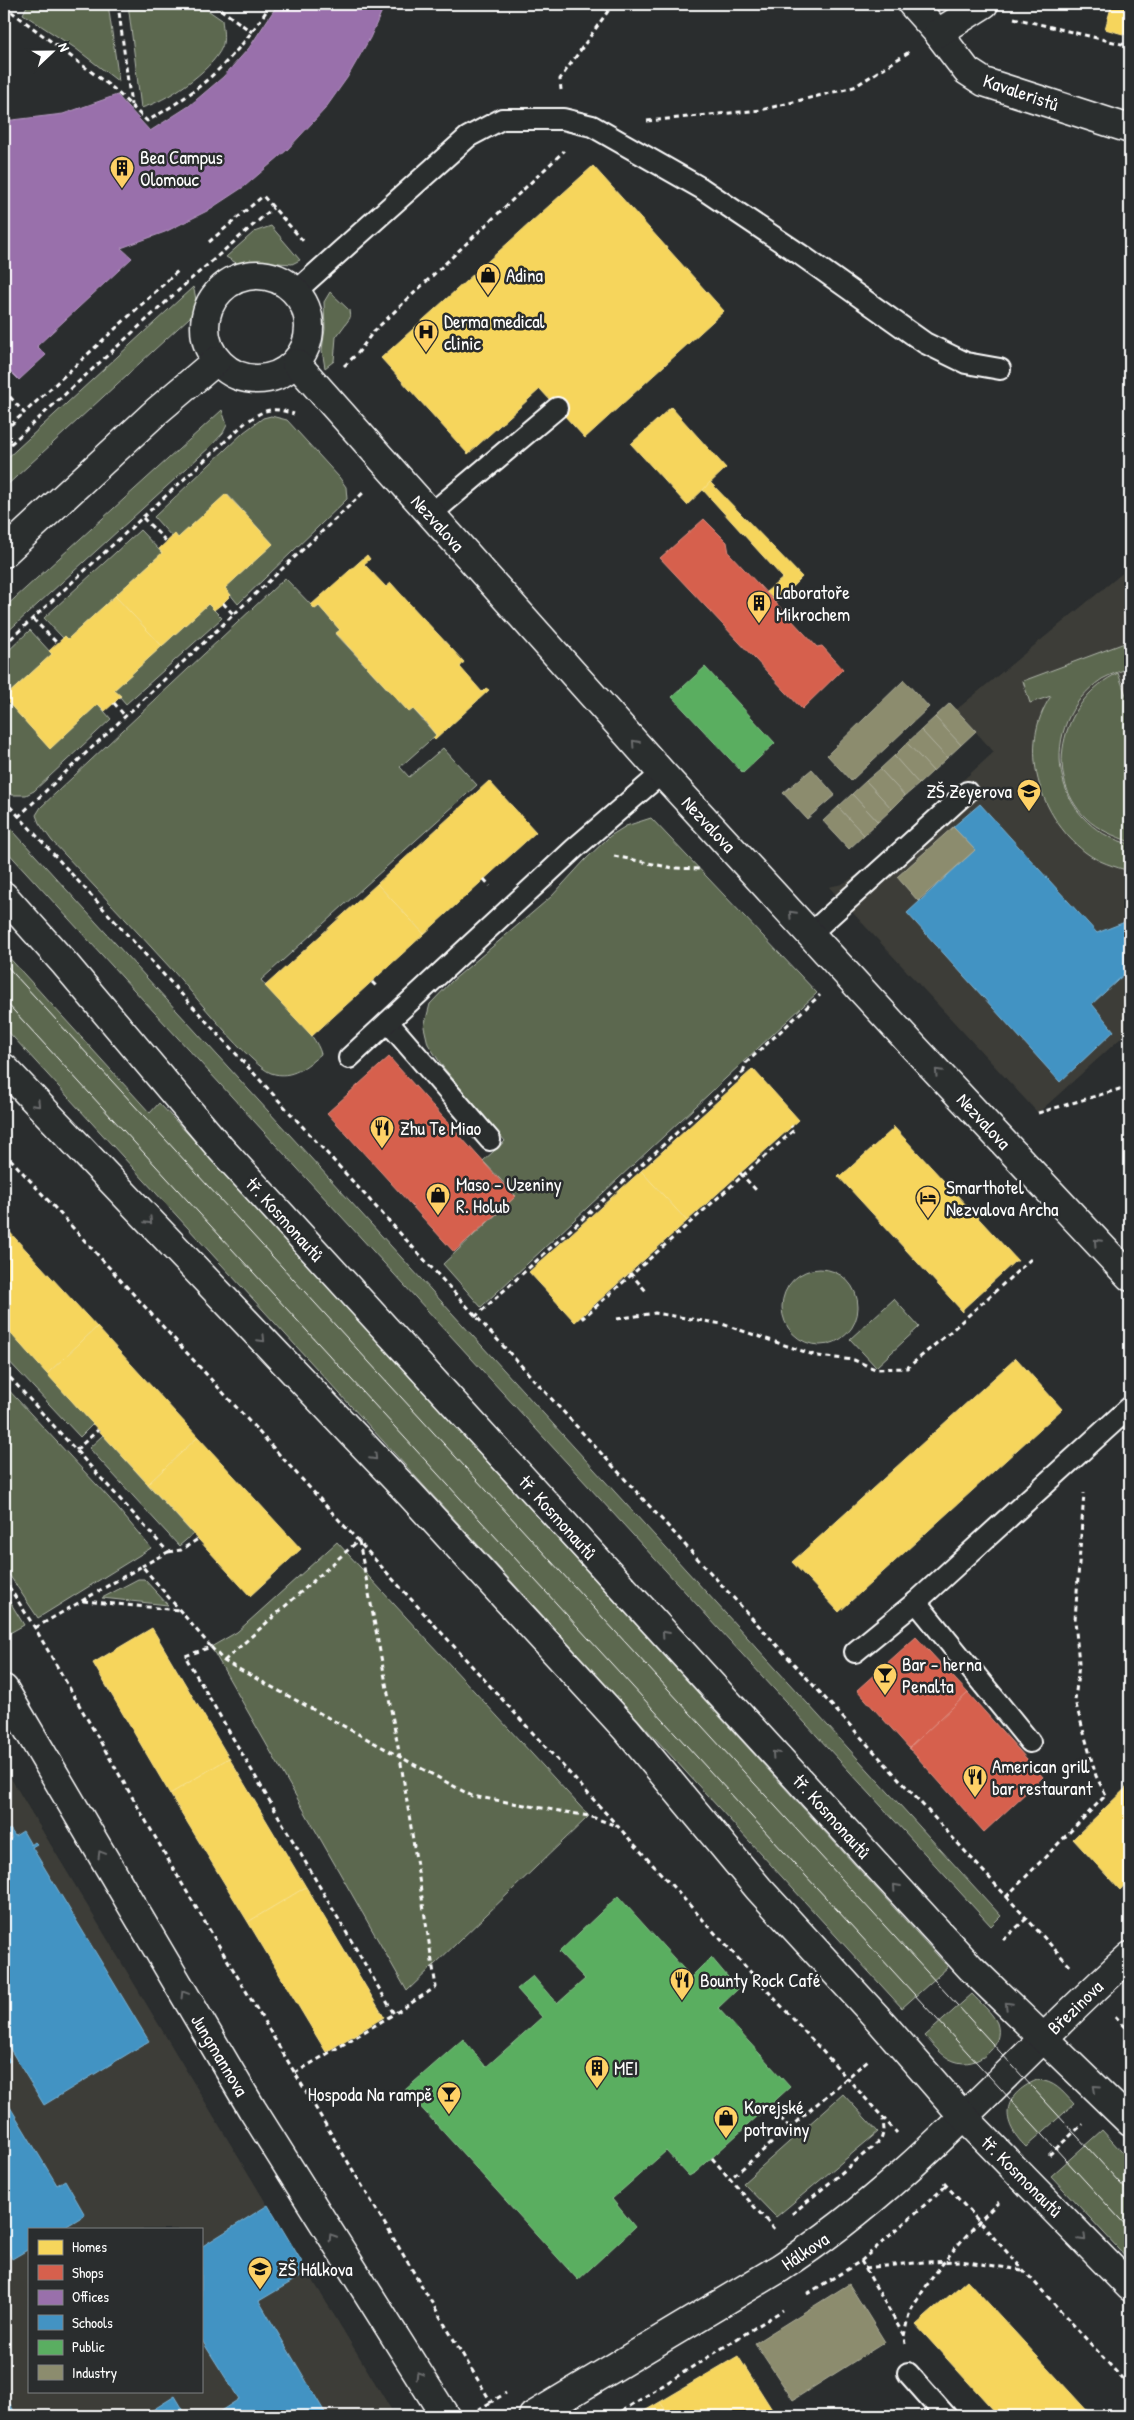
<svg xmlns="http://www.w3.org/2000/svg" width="1134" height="2420" viewBox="0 0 1134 2420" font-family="'Patrick Hand',sans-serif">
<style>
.built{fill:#3e3e39;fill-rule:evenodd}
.green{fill:#5c6850;stroke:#aeb4a8}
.homes{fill:#f6d55c;stroke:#f9e28d}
.shops{fill:#d6604d;stroke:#e29082}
.offices{fill:#9970ab;stroke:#b89bc4}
.schools{fill:#4393c3;stroke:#7bb3d5}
.public{fill:#5aae61;stroke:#8cc690}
.industry{fill:#8c8c6e;stroke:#aeae9a}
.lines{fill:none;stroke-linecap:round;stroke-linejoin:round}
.service-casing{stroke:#fff;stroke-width:24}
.minor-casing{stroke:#fff;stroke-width:31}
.tertiary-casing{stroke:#fff;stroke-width:31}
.path{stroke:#fff;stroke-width:3;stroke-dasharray:5 4;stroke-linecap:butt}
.service{stroke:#2a2d2e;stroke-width:20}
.minor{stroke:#2a2d2e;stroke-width:28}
.tertiary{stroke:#2a2d2e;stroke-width:28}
.tram{stroke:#fff;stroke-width:1}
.oneway{stroke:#6a6c6d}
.labels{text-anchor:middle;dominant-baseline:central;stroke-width:5;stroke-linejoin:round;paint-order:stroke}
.street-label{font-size:19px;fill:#fff;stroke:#2a2d2e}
.poi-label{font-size:19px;fill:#fff;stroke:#2a2d2e;text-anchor:start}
</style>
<rect width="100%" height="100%" fill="#2a2d2e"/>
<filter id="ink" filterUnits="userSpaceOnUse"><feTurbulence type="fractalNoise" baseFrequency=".02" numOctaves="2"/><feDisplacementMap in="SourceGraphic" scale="10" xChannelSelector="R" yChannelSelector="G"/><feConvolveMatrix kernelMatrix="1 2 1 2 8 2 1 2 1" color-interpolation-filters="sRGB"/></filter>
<g filter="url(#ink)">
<g class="built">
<polygon points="1130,567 1130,1023 1122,1037 1038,1113 829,887 842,884 861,873 994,752 956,710"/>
<path d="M4,1767L237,2155L395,2416H4ZM29,2229H201V2391H29Z"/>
</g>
<g class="green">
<polygon points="28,4 108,4 119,82 75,48 23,14"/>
<path d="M128,4H199L222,20C223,28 225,40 222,47C212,71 165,102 141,108Z"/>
<polygon points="271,226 300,260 292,264 265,262 238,264 226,257 254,232"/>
<path d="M193,287C197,298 197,308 190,317L4,488V461Z"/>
<polygon points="330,292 349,310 350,318 336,337 334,361 325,368 322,350 325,329 324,302"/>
<polygon points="222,410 227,425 223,433 211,446 4,635 4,608"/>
<polygon points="271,416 287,420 339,477 346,487 347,499 238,604 225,588 273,544 227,494 178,538 172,537 154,517 244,432 263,418"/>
<polygon points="140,530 162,553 68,639 65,636 63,638 44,618"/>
<path d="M285,578L315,609L319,606L340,630L336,634L409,712L413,709L436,735L400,767L409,777L443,748L477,785L261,980C276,999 316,1032 321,1054C307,1066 292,1080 271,1073C251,1066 192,992 174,972C134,928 93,885 52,841L39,823L36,815L41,807Z"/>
<polygon points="208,604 222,618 126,704 114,690"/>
<polygon points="30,630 52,654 4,698 50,748 98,704 111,719 34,791 26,795 12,795 4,787 4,655"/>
<path d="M1130,641V668C1121,671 1111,674 1102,679C1035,724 1051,826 1130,844V871C1115,867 1098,862 1085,852C1039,816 1017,746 1051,696L1030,703L1023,681Z"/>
<path d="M1118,673L1130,706V842C1115,836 1098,830 1086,818C1041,774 1064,698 1118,673Z"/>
<polygon points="651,818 817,993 481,1307 443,1264 516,1196 483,1161 505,1141 443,1067 428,1044 424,1027 430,1004 452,981 552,896 585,860 610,836 626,826"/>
<polygon points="4,821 1001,1916 991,1926 4,848"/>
<polygon points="4,952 150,1113 159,1103 189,1135 948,1967 902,2008 4,1027"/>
<circle cx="820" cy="1307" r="38"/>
<polygon points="894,1299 919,1327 876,1367 850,1339"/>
<polygon points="4,1326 93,1424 80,1437 4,1356"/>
<polygon points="4,1385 109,1498 151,1548 38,1618 4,1567"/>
<polygon points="103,1435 193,1534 179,1546 89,1448"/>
<polygon points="337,1542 589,1816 407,1991 211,1647 237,1632"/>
<polygon points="138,1579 144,1579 168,1605 102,1598"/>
<polygon points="4,1592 24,1625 8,1634 4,1628"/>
<path d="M972,1994C980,2003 992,2012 997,2023C1005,2046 977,2070 954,2061C942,2057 933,2044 925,2036Z"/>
<path d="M1037,2080C1055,2081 1062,2091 1074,2104L1026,2147C1000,2122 1001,2095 1037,2080Z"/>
<polygon points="843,2094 878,2132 776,2217 743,2183"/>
<polygon points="1102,2130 1130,2161 1130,2261 1051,2176"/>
</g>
<g class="homes">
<polygon points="1112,4 1130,4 1130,36 1105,29"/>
<polygon points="593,166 724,311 585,438 540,389 468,454 381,358"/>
<polygon points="671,407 726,468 687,505 631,444"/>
<polygon points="710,482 802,577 777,602 766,592 783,578 703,490"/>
<polygon points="226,494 273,544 225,588 231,595 223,603 214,610 208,604 162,646 115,596 162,553 159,549 175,534 178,538"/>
<polygon points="367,555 370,559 364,564 386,587 391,583 408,602 464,662 460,667 482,692 486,688 489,690 435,740 433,738 436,735 424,720 413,709 409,712 336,633 340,630 319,606 315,609 311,605"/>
<polygon points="115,596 162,646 114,690 121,696 114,703 105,711 98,704 50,749 4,698 52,654 49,651 63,638 65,636 68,639"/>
<polygon points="489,781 536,832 424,934 377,884"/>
<polygon points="377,884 424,934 312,1036 265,986"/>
<polygon points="753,1069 799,1120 687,1221 641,1171"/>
<polygon points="893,1126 1018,1261 1015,1261 963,1309 963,1312 838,1176 840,1174 841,1176 893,1129"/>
<polygon points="641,1171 687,1221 575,1322 529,1272"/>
<polygon points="4,1226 97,1327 47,1374 4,1326"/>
<polygon points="97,1327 198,1437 148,1484 47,1374"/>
<polygon points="1016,1358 1062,1409 839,1612 792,1562"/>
<polygon points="198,1437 301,1549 250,1596 148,1484"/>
<polygon points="152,1628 229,1758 170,1794 93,1663"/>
<polygon points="229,1758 306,1887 248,1922 170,1794"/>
<polygon points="1130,1784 1130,1879 1120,1890 1073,1839"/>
<polygon points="306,1887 384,2017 326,2052 248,1922"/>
<polygon points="967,2280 1092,2416 999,2416 916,2325"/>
<polygon points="738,2356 773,2411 764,2416 670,2416 660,2402"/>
<polygon points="660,2402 670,2416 636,2416"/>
</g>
<g class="shops">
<polygon points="704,519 727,542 729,553 817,647 822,646 843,669 802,709 660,558"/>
<polygon points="389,1057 513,1195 516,1196 454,1252 327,1113"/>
<polygon points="916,1637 968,1693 909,1748 857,1690"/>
<polygon points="968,1693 1043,1777 984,1832 909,1748"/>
</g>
<polygon class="offices" points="278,4 385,4 370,38 347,78 325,109 287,150 245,186 207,211 165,232 121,248 132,258 37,346 46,355 19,380 10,371 4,377 4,121 63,114 117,95 150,131 189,106 223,77 249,48"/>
<g class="schools">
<polygon points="980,804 1097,933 1130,920 1130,969 1092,1004 1114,1031 1060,1082 907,913 975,850 953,827"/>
<polygon points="10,1829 15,1836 23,1831 31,1845 35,1842 37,1844 32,1847 149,2041 44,2105 4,2039 4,1842 12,1838 7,1831"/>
<polygon points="4,2050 10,2061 4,2064"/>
<polygon points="4,2097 57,2185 65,2180 85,2215 62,2229 29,2229 29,2249 12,2259 4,2245"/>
<polygon points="268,2205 308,2272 259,2301 327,2416 213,2416 239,2399 201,2339 201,2247"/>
<polygon points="4,2394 17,2416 4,2416"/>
<polygon points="175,2396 187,2416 143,2416"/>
</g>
<g class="public">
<polygon points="705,667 775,743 743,773 672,697"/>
<polygon points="618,1896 691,1977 711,1957 738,1989 718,2008 790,2087 696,2172 689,2176 666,2151 612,2199 635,2227 578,2280 405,2090 463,2039 486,2067 513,2043 542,2017 517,1989 533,1976 557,2004 585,1979 559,1952"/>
</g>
<g class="industry">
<polygon points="904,680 929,707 851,781 827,755"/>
<polygon points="950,703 976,731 961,745 935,717"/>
<polygon points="935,717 961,745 947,758 921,730"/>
<polygon points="921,730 947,758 933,771 907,743"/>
<polygon points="907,743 933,771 919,784 894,756"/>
<polygon points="894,756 919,784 905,796 880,769"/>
<polygon points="812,769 835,795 807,819 783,793"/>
<polygon points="880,769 905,796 892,809 866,781"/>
<polygon points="866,781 892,809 878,822 852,794"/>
<polygon points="852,794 878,822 864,835 838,807"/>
<polygon points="838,807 864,835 849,849 823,821"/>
<polygon points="953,827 975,850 918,901 897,877"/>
<polygon points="849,2284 885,2342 793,2400 755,2343"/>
</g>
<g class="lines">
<defs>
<g id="service">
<polyline points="295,292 468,137 502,119 563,119 592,126 701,188 801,255 925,343 966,363 1000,369"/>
<polyline points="431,514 557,408"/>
<polyline points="810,934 967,792"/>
<polyline points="388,1022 490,1140"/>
<polyline points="349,1058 575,848 662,773"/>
<polyline points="916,1602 1030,1742"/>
<polyline points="855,1652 916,1602 1130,1407"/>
<polyline points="908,2373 946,2416"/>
</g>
<g id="minor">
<polyline points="912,4 938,33 967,71 984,82 1130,129"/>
<polyline points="938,33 984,4"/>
<circle cx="257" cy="327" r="52"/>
<polyline points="296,363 662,773 914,1047 1130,1277"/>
<polyline points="4,553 157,411 216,361"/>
<polyline points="4,1689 252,2109 445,2416"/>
<path d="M533,2416L780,2268C912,2183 1014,2060 1130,1956"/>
</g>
<g id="tertiary">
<polyline points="4,896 65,964 221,1149 971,1968 1130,2122"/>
<polyline points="4,1068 410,1494 626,1729 759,1889 882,2023 963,2116 1130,2287"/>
</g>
</defs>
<use href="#service" class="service-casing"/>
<use href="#minor" class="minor-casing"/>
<use href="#tertiary" class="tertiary-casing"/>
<g class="path">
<polyline points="118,4 131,105"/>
<polyline points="213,4 252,32"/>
<path d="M4,6L114,89L147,121C203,90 237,57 271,4"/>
<polyline points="1014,18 1130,46"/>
<polyline points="561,90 560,79 613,4"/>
<polyline points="647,121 761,110 854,87 909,52"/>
<polyline points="209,242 263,196 305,243"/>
<polyline points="344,366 358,353 373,332 564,151"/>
<polyline points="4,390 24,413 180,269"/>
<polyline points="4,431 24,413"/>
<polyline points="4,450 190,280 273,208"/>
<polyline points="143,518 167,542"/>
<polyline points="223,603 233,614"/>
<polyline points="33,619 57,643"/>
<path d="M4,645L245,423C266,409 270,406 294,414"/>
<polyline points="114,703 125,716"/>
<polyline points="4,800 1070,1966"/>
<polyline points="4,804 10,810"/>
<polyline points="18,817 364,492"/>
<polyline points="614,856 673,868 702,869"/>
<polyline points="484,879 490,886"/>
<polyline points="372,982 378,988"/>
<polyline points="743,1072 746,1063 820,995"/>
<polyline points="1038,1113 1130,1086"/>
<polyline points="4,1152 897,2133"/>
<polyline points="740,1173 757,1191"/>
<polyline points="630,1273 647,1292"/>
<polyline points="582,1316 583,1318 794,1130 791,1126"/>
<polyline points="475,1317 743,1072 746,1076"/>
<polyline points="617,1319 655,1313 722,1324 817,1356 854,1360 875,1369 907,1368 950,1332 1031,1259"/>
<polyline points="4,1371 168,1552 142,1566"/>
<polyline points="76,1450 98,1430"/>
<polyline points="359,1541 400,1757 436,1987 394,2014"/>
<polyline points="168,1552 181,1550 198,1539"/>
<polyline points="4,1579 35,1628 181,1882 491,2402 506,2393"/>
<polyline points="83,1601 179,1610"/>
<polyline points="35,1628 142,1566 211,1647 185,1656 394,2014 295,2073"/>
<polyline points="211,1647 224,1661 472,1796 589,1816 614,1825"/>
<polyline points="224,1661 358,1541"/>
<polyline points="1006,1897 1106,1795 1096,1776 1075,1701 1079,1664 1075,1620 1084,1493"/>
<polyline points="1003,1940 1026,1919"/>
<polyline points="1115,2017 1130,2033"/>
<polyline points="774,2111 790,2128"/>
<polyline points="1049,2155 1083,2124"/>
<polyline points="712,2158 730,2179"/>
<polyline points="944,2183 1130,2387"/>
<polyline points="792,2214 881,2140 884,2130 883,2120"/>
<polyline points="774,2229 730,2179 868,2060"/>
<polyline points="861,2261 904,2336 905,2344"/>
<polyline points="865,2268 924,2262 961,2261 1022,2270"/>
<polyline points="807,2294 861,2261 946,2186"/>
<path d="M904,2336C906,2328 907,2318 911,2310C934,2271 966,2233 999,2202"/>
<polyline points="478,2410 491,2402"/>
<polyline points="614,2416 783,2310"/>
</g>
<use href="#service" class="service"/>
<use href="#minor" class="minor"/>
<use href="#tertiary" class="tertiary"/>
<g class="tram">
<polyline points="4,963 1130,2194"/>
<polyline points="4,1000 1130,2230"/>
</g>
</g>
<defs><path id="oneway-chevron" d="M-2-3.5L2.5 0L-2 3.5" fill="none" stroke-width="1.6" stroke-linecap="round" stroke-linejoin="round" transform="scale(1.25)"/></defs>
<g class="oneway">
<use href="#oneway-chevron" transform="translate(635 743) rotate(-132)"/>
<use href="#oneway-chevron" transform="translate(792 914) rotate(-133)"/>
<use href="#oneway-chevron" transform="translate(938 1072) rotate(-133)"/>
<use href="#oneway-chevron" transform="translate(37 1104) rotate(46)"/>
<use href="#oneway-chevron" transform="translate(149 1221) rotate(46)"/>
<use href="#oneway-chevron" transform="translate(1097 1242) rotate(-133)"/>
<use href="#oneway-chevron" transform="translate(262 1339) rotate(46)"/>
<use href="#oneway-chevron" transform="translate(374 1457) rotate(46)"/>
<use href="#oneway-chevron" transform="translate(665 1634) rotate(-132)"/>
<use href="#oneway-chevron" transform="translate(775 1754) rotate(-132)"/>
<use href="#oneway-chevron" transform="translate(101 1854) rotate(-121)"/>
<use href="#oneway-chevron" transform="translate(896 1887) rotate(-132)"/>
<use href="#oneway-chevron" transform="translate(184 1994) rotate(-121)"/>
<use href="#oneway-chevron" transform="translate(1008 2005) rotate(-135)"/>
<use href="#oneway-chevron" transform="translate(1096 2088) rotate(-138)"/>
<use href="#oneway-chevron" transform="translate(332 2237) rotate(-122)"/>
<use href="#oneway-chevron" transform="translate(1083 2238) rotate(45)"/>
<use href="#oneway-chevron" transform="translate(419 2375) rotate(-122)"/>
</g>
</g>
<defs>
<symbol id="building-pin" viewBox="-11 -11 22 30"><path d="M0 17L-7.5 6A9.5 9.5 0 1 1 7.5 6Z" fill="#ffd166" stroke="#2a2d2e"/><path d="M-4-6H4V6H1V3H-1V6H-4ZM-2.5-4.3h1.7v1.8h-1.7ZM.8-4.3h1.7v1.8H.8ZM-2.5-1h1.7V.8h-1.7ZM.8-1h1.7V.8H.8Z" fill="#111"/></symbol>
<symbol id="shop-pin" viewBox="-11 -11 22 30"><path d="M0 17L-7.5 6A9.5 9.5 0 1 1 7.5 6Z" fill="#ffd166" stroke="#2a2d2e"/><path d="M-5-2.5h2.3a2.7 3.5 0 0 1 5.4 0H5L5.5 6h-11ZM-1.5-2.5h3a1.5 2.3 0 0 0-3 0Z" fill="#111"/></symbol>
<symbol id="hospital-pin" viewBox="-11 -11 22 30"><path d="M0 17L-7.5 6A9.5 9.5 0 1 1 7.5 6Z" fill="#ffd166" stroke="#2a2d2e"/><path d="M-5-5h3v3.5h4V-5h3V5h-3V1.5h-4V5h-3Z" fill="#111"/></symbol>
<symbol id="school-pin" viewBox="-11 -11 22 30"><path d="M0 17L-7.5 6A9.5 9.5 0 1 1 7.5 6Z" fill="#ffd166" stroke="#2a2d2e"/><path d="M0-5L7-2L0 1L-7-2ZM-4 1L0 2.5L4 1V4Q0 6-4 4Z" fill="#111"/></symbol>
<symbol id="restaurant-pin" viewBox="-11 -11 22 30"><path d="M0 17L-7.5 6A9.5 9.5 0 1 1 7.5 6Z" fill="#ffd166" stroke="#2a2d2e"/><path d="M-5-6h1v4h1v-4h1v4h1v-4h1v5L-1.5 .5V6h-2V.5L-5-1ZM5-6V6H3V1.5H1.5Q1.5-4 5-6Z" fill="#111"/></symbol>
<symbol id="hotel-pin" viewBox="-11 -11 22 30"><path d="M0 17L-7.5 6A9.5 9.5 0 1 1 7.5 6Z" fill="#ffd166" stroke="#2a2d2e"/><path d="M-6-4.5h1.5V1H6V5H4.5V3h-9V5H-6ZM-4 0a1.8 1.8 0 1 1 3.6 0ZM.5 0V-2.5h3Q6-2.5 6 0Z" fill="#111"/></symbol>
<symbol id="bar-pin" viewBox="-11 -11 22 30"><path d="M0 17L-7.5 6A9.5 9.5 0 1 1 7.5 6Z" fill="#ffd166" stroke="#2a2d2e"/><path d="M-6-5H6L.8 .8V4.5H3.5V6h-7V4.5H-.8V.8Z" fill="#111"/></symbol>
</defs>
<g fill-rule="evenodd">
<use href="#building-pin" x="108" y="154" width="28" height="38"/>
<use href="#shop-pin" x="474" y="261" width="28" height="38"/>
<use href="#hospital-pin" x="412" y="318" width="28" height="38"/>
<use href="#building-pin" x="745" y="589" width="28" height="38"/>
<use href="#school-pin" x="1015" y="777" width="28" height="38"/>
<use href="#restaurant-pin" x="368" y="1114" width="28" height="38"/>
<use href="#shop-pin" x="424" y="1181" width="28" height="38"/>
<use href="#hotel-pin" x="914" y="1184" width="28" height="38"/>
<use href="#bar-pin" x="871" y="1661" width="28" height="38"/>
<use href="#restaurant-pin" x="961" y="1763" width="28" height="38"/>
<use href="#restaurant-pin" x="668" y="1966" width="28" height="38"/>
<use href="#building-pin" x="583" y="2054" width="28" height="38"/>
<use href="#bar-pin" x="435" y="2080" width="28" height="38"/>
<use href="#shop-pin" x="712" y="2104" width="28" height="38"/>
<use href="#school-pin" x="246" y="2255" width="28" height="38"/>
</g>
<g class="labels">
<g class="street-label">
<text transform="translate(1021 92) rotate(19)">Kavaleristů</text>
<text transform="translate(438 523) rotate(48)">Nezvalova</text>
<text transform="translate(709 824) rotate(47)">Nezvalova</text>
<text transform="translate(984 1121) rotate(47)">Nezvalova</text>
<text transform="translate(285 1219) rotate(48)">tř. Kosmonautů</text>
<text transform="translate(558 1517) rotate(48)">tř. Kosmonautů</text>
<text transform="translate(832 1816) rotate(48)">tř. Kosmonautů</text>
<text transform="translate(1075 2007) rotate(-44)">Březinova</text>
<text transform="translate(220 2055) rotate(59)">Jungmannova</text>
<text transform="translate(1022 2176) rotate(45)">tř. Kosmonautů</text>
<text transform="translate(805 2251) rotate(-34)">Hálkova</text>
</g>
<g class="poi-label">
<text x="140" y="157">Bea Campus<tspan x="140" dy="22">Olomouc</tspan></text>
<text x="506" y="275">Adina</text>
<text x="444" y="321">Derma medical<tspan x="444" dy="22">clinic</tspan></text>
<text x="776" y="592">Laboratoře<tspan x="776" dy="22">Mikrochem</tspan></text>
<text x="1012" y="791" text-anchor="end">ZŠ Zeyerova</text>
<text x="400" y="1128">Zhu Te Miao</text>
<text x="456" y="1184">Maso - Uzeniny<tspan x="456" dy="22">R. Holub</tspan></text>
<text x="946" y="1187">Smarthotel<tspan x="946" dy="22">Nezvalova Archa</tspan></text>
<text x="902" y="1664">Bar - herna<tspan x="902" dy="22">Penalta</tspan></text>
<text x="992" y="1766">American grill<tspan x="992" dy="22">bar restaurant</tspan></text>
<text x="700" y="1980">Bounty Rock Café</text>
<text x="614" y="2068">MEI</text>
<text x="432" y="2094" text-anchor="end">Hospoda Na rampě</text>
<text x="744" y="2107">Korejské<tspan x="744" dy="22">potraviny</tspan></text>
<text x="278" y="2269">ZŠ Hálkova</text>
</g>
</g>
<rect width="1134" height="2420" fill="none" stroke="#2a2d2e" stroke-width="20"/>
<rect x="10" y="10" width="1114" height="2400" fill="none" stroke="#fff" stroke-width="2" filter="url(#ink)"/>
<rect x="28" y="2228" width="175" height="165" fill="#2a2d2e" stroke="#7f8182"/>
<rect x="38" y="2240" width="25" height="15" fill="#f6d55c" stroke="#7f8182"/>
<text x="72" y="2252" font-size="15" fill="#ffffff">Homes</text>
<rect x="38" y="2265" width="25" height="15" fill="#d6604d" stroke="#7f8182"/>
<text x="72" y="2278" font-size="15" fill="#ffffff">Shops</text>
<rect x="38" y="2290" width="25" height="15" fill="#9970ab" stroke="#7f8182"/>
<text x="72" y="2302" font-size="15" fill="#ffffff">Offices</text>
<rect x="38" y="2315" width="25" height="15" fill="#4393c3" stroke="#7f8182"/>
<text x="72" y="2328" font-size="15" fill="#ffffff">Schools</text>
<rect x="38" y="2340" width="25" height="15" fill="#5aae61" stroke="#7f8182"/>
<text x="72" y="2352" font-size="15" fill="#ffffff">Public</text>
<rect x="38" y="2365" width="25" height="15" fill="#8c8c6e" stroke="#7f8182"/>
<text x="72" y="2378" font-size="15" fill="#ffffff">Industry</text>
<g transform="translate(52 52) rotate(68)" stroke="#2a2d2e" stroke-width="4" paint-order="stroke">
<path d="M0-4L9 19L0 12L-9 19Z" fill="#ffffff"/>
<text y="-8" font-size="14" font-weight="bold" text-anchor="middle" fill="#ffffff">N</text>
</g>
</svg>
